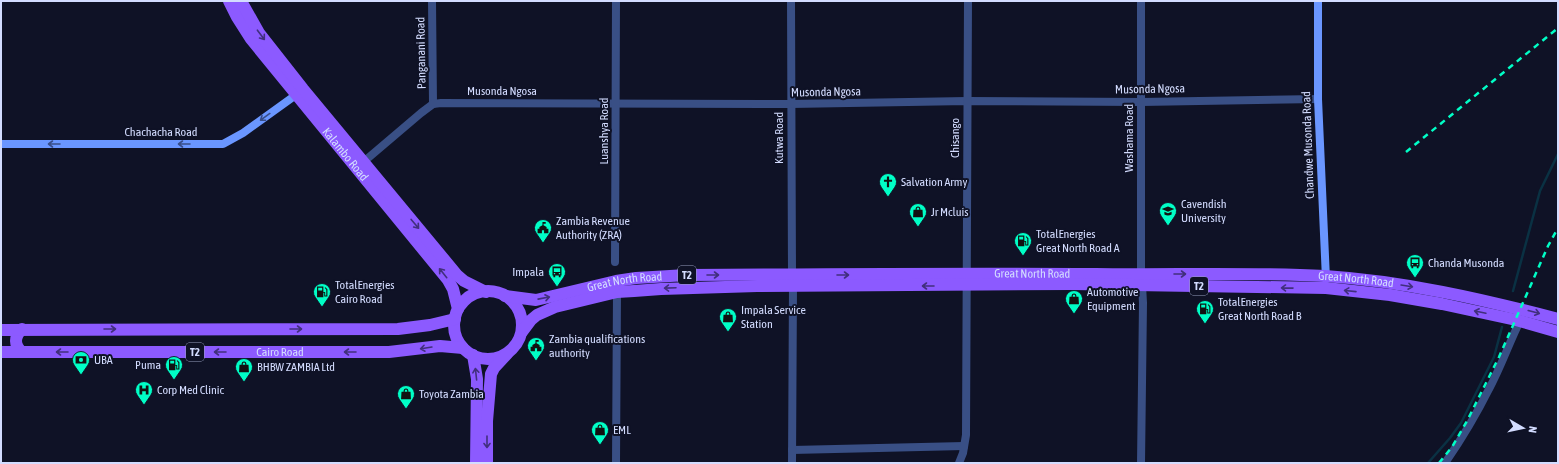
<svg xmlns="http://www.w3.org/2000/svg" width="1559" height="464" viewBox="0 0 1559 464" font-family="'Asap Condensed',sans-serif">
<style>
.lines{fill:none;stroke-linecap:round;stroke-linejoin:round}
.stream{stroke:#0a3143;stroke-width:2.5}
.street{stroke:#394f85;stroke-width:8}
.secondary{stroke:#6a96ff;stroke-width:8}
.primary{stroke:#8c5aff;stroke-width:12}
.rail{stroke:#00fec6;stroke-width:2.5;stroke-dasharray:6 5;stroke-linecap:butt}
.oneway{stroke:#412f7d}
.oneway2{stroke:#384d88}
.labels{text-anchor:middle;dominant-baseline:central;stroke-width:4;stroke-linejoin:round;paint-order:stroke}
.shield{fill:#0f1226;stroke:#989fbe;stroke-width:1}
.shield-label{font-size:11px;font-weight:bold;fill:#d3dcff}
.street-label{font-size:12px;fill:#d3dcff;stroke:#0f1226}
.poi-label{font-size:12px;fill:#d3dcff;stroke:#0f1226;text-anchor:start}
</style>
<rect width="100%" height="100%" fill="#0f1226"/>
<g class="lines">
<g class="stream">
<polyline points="1513,291 1540,191 1558,154"/>
<polyline points="1428,463 1450,438 1461,423 1494,357 1502,327"/>
</g>
<g class="street">
<polyline points="432,1 433,104"/>
<polyline points="791,1 792,275"/>
<polyline points="361,164 421,113 433,104 441,103 791,104 967,101 1141,102 1318,99"/>
<polyline points="615,262 616,1"/>
<polyline points="1141,274 1141,1"/>
<polyline points="1139,283 1142,285 1143,303 1141,463"/>
<polyline points="792,450 964,446"/>
<polyline points="616,463 617,292"/>
<polyline points="792,463 793,286"/>
<polyline points="959,463 963,453 966,435 968,1"/>
<path d="M1445,463C1461,440 1476,415 1489,389C1501,367 1509,343 1520,321"/>
</g>
<g class="secondary">
<polyline points="1318,1 1318,99 1326,279"/>
<polyline points="1,144 223,144 243,133 300,92"/>
</g>
<g class="primary">
<path id="s1" d="M229,1L237,17L251,39L448,280L453,289L458,309"/>
<polyline points="241,1 259,33 303,89 457,275 464,281 486,292"/>
<circle cx="488" cy="325" r="34"/>
<path id="s2" d="M505,296L536,300L616,281L636,278L687,275C823,274 960,273 1096,274C1172,275 1249,272 1325,276C1403,281 1482,299 1558,319"/>
<path d="M22,329C14,337 14,345 22,352"/>
<polyline points="1,330 398,329 430,325 455,319"/>
<polyline points="522,332 531,320 537,315 555,307 617,292 634,291 661,289 757,286 1072,284 1326,288 1390,295 1442,304 1516,320 1558,332"/>
<path id="s3" d="M1,352H389L440,346L463,348"/>
<polyline points="473,355 477,379 476,463"/>
<polyline points="487,463 487,421 491,374 494,368 507,354"/>
</g>
<g class="rail">
<polyline points="1406,152 1558,28"/>
<polyline points="1439,463 1452,447 1467,421 1499,357 1548,246 1558,228"/>
</g>
</g>
<defs><path id="oneway-shaft" d="M-6 0H5M1.5-3L5.5 0L1.5 3" fill="none" stroke-width="1.6" stroke-linecap="round" stroke-linejoin="round"/></defs>
<g class="oneway">
<use href="#oneway-shaft" transform="translate(261 35) rotate(53)"/>
<use href="#oneway-shaft" transform="translate(415 224) rotate(50)"/>
<use href="#oneway-shaft" transform="translate(443 273) rotate(-129)"/>
<use href="#oneway-shaft" transform="translate(1180 274)"/>
<use href="#oneway-shaft" transform="translate(713 275)"/>
<use href="#oneway-shaft" transform="translate(843 275)"/>
<use href="#oneway-shaft" transform="translate(928 286) rotate(180)"/>
<use href="#oneway-shaft" transform="translate(1407 286) rotate(9)"/>
<use href="#oneway-shaft" transform="translate(670 288) rotate(178)"/>
<use href="#oneway-shaft" transform="translate(1287 288) rotate(-179)"/>
<use href="#oneway-shaft" transform="translate(1350 291) rotate(-174)"/>
<use href="#oneway-shaft" transform="translate(544 298) rotate(-11)"/>
<use href="#oneway-shaft" transform="translate(1480 312) rotate(-168)"/>
<use href="#oneway-shaft" transform="translate(1534 312) rotate(15)"/>
<use href="#oneway-shaft" transform="translate(110 329)"/>
<use href="#oneway-shaft" transform="translate(296 329)"/>
<use href="#oneway-shaft" transform="translate(426 348) rotate(171)"/>
<use href="#oneway-shaft" transform="translate(62 352) rotate(180)"/>
<use href="#oneway-shaft" transform="translate(220 352) rotate(180)"/>
<use href="#oneway-shaft" transform="translate(350 352) rotate(180)"/>
<use href="#oneway-shaft" transform="translate(476 374) rotate(-96)"/>
<use href="#oneway-shaft" transform="translate(487 442) rotate(90)"/>
</g>
<g class="oneway2">
<use href="#oneway-shaft" transform="translate(265 117) rotate(144)"/>
<use href="#oneway-shaft" transform="translate(54 144) rotate(-180)"/>
<use href="#oneway-shaft" transform="translate(184 144) rotate(-180)"/>
</g>
<defs>
<symbol id="church-pin" viewBox="-11 -11 22 30"><path d="M0 17L-7.5 6A9.5 9.5 0 1 1 7.5 6Z" fill="#00fec6" stroke="#0f1226"/><path d="M-1.2-6h2.4v3.5h3.3v2.4h-3.3V6h-2.4V-.1h-3.3v-2.4h3.3Z" fill="#111"/></symbol>
<symbol id="university-pin" viewBox="-11 -11 22 30"><path d="M0 17L-7.5 6A9.5 9.5 0 1 1 7.5 6Z" fill="#00fec6" stroke="#0f1226"/><path d="M0-5L7-2L0 1L-7-2ZM-4 1L0 2.5L4 1V4Q0 6-4 4Z" fill="#111"/></symbol>
<symbol id="shop-pin" viewBox="-11 -11 22 30"><path d="M0 17L-7.5 6A9.5 9.5 0 1 1 7.5 6Z" fill="#00fec6" stroke="#0f1226"/><path d="M-5-2.5h2.3a2.7 3.5 0 0 1 5.4 0H5L5.5 6h-11ZM-1.5-2.5h3a1.5 2.3 0 0 0-3 0Z" fill="#111"/></symbol>
<symbol id="civic-pin" viewBox="-11 -11 22 30"><path d="M0 17L-7.5 6A9.5 9.5 0 1 1 7.5 6Z" fill="#00fec6" stroke="#0f1226"/><path d="M-.6-6.5H3V-4.5H.6V-3L4-1V1h2V6H-6V1h2V-1L-.6-3ZM-1.2 2.5V6h2.4V2.5Z" fill="#111"/></symbol>
<symbol id="fuel-pin" viewBox="-11 -11 22 30"><path d="M0 17L-7.5 6A9.5 9.5 0 1 1 7.5 6Z" fill="#00fec6" stroke="#0f1226"/><path d="M-5.5-6h7V0h2V4h1.3V-2.5L3-4.5l.8-.8L6-3V5H2.5V1h-1V6h-7ZM-4.2-4.7v3.2H.2V-4.7Z" fill="#111"/></symbol>
<symbol id="bus-pin" viewBox="-11 -11 22 30"><path d="M0 17L-7.5 6A9.5 9.5 0 1 1 7.5 6Z" fill="#00fec6" stroke="#0f1226"/><path d="M-5-6H5V4H4V6H2V4H-2V6H-4V4H-5ZM-3.5-4V0h7V-4ZM-3.5 1.2v1.5H-2V1.2ZM2 1.2v1.5H3.5V1.2Z" fill="#111"/></symbol>
<symbol id="bank-pin" viewBox="-11 -11 22 30"><path d="M0 17L-7.5 6A9.5 9.5 0 1 1 7.5 6Z" fill="#00fec6" stroke="#0f1226"/><path d="M-6-4H6V4H-6ZM0-2.3a2.3 2.3 0 1 0 0 4.6a2.3 2.3 0 1 0 0-4.6Z" fill="#111"/></symbol>
<symbol id="hospital-pin" viewBox="-11 -11 22 30"><path d="M0 17L-7.5 6A9.5 9.5 0 1 1 7.5 6Z" fill="#00fec6" stroke="#0f1226"/><path d="M-5-5h3v3.5h4V-5h3V5h-3V1.5h-4V5h-3Z" fill="#111"/></symbol>
</defs>
<g fill-rule="evenodd">
<use href="#church-pin" x="878" y="172" width="20" height="27"/>
<use href="#university-pin" x="1158" y="201" width="20" height="27"/>
<use href="#shop-pin" x="908" y="202" width="20" height="27"/>
<use href="#civic-pin" x="533" y="218" width="20" height="27"/>
<use href="#fuel-pin" x="1013" y="231" width="20" height="27"/>
<use href="#bus-pin" x="1405" y="253" width="20" height="27"/>
<use href="#bus-pin" x="547" y="262" width="20" height="27"/>
<use href="#fuel-pin" x="312" y="282" width="20" height="27"/>
<use href="#shop-pin" x="1064" y="289" width="20" height="27"/>
<use href="#fuel-pin" x="1195" y="299" width="20" height="27"/>
<use href="#shop-pin" x="718" y="307" width="20" height="27"/>
<use href="#civic-pin" x="526" y="336" width="20" height="27"/>
<use href="#bank-pin" x="71" y="350" width="20" height="27"/>
<use href="#fuel-pin" x="164" y="355" width="20" height="27"/>
<use href="#shop-pin" x="234" y="357" width="20" height="27"/>
<use href="#hospital-pin" x="134" y="380" width="20" height="27"/>
<use href="#shop-pin" x="396" y="384" width="20" height="27"/>
<use href="#shop-pin" x="590" y="420" width="20" height="27"/>
</g>
<g class="labels">
<g class="shield">
<rect x="678" y="266" width="18" height="18" rx="3"/>
<rect x="1190" y="277" width="18" height="18" rx="3"/>
<rect x="186" y="343" width="18" height="18" rx="3"/>
</g>
<g class="shield-label">
<text x="687" y="275">T2</text>
<text x="1199" y="286">T2</text>
<text x="195" y="352">T2</text>
</g>
<g class="street-label">
<text transform="translate(421 53) rotate(-91)">Panganani Road</text>
<text transform="translate(1150 89) rotate(-1)">Musonda Ngosa</text>
<text x="502" y="91">Musonda Ngosa</text>
<text transform="translate(826 92) rotate(-1)">Musonda Ngosa</text>
<text transform="translate(604 131) rotate(-90)">Luanshya Road</text>
<text x="161" y="132">Chachacha Road</text>
<text transform="translate(779 138) rotate(-90)">Kutwa Road</text>
<text transform="translate(955 138) rotate(-90)">Chisango</text>
<text transform="translate(1129 138) rotate(-90)">Washama Road</text>
<text transform="translate(1308 145) rotate(-92)">Chandwe Musonda Road</text>
<text stroke="none"><textPath href="#s1" startOffset="193">Kalambo Road</textPath></text>
<text stroke="none"><textPath href="#s2" startOffset="530">Great North Road</textPath></text>
<text stroke="none"><textPath href="#s2" startOffset="854">Great North Road</textPath></text>
<text stroke="none"><textPath href="#s2" startOffset="122">Great North Road</textPath></text>
<text stroke="none"><textPath href="#s3" startOffset="279">Cairo Road</textPath></text>
</g>
<g class="poi-label">
<text x="901" y="182">Salvation Army</text>
<text x="1181" y="204">Cavendish<tspan x="1181" dy="14">University</tspan></text>
<text x="931" y="212">Jr Mcluis</text>
<text x="556" y="221">Zambia Revenue<tspan x="556" dy="14">Authority (ZRA)</tspan></text>
<text x="1036" y="234">TotalEnergies<tspan x="1036" dy="14">Great North Road A</tspan></text>
<text x="1428" y="263">Chanda Musonda</text>
<text x="544" y="272" text-anchor="end">Impala</text>
<text x="335" y="285">TotalEnergies<tspan x="335" dy="14">Cairo Road</tspan></text>
<text x="1087" y="292">Automotive<tspan x="1087" dy="14">Equipment</tspan></text>
<text x="1218" y="302">TotalEnergies<tspan x="1218" dy="14">Great North Road B</tspan></text>
<text x="741" y="310">Impala Service<tspan x="741" dy="14">Station</tspan></text>
<text x="549" y="339">Zambia qualifications<tspan x="549" dy="14">authority</tspan></text>
<text x="94" y="360">UBA</text>
<text x="161" y="365" text-anchor="end">Puma</text>
<text x="257" y="367">BHBW ZAMBIA Ltd</text>
<text x="157" y="390">Corp Med Clinic</text>
<text x="419" y="394">Toyota Zambia</text>
<text x="613" y="430">EML</text>
</g>
</g>
<rect width="1559" height="464" fill="none" stroke="#d3dcff" stroke-width="4"/>
<g transform="translate(1523 428) rotate(99)" stroke="#0f1226" stroke-width="3" paint-order="stroke">
<path d="M0-3L7 15L0 10L-7 15Z" fill="#d3dcff"/>
<text y="-6" font-size="11" font-weight="bold" text-anchor="middle" fill="#d3dcff">N</text>
</g>
</svg>
